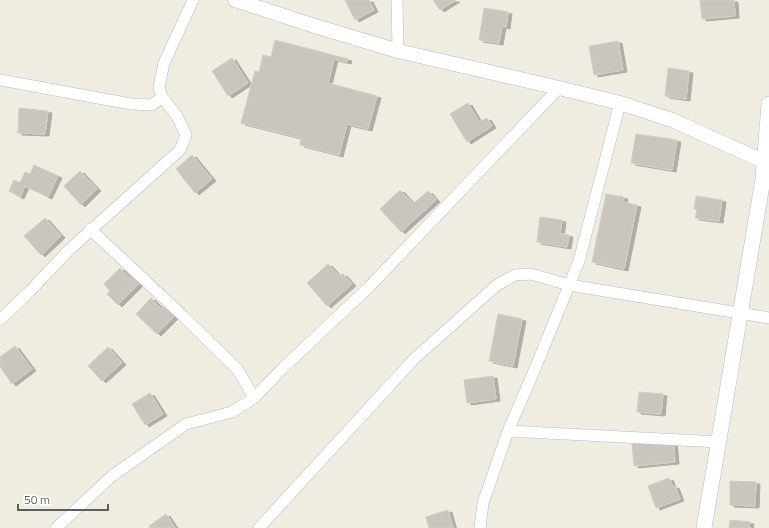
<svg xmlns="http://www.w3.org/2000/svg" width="769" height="528" viewBox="0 0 769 528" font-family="'Titillium Web',sans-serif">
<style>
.building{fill:#cac6bf;stroke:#d4cdc0;filter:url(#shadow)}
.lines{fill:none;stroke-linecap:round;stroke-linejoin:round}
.minor-casing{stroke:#b8bbc0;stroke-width:12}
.tertiary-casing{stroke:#b8bbc0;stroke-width:15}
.secondary-casing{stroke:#b8bcc2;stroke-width:16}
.minor{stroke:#fff;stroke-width:11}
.tertiary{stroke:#fff;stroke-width:14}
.secondary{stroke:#fff;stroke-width:15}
</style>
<defs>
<filter id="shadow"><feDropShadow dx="4" dy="2" stdDeviation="0" flood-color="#0004"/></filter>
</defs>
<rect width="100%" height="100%" fill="#efece2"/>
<g class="building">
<polygon points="345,0 369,0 374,10 355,20"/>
<polygon points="433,0 456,0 440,10"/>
<polygon points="700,0 734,0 735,16 702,19"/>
<polygon points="484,8 508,12 506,27 502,26 499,43 479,40"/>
<polygon points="275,40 348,59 347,62 334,59 328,83 377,96 368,129 347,124 339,155 300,145 301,138 241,123 255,71 259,72 263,55 271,57"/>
<polygon points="618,41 623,70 594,75 589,46"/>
<polygon points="232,58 248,83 228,96 212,71"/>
<polygon points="668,68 689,71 686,99 665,96"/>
<polygon points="468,103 479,122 487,118 492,126 467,142 450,114"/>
<polygon points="19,108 48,111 45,134 18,133"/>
<polygon points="636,134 677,140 672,170 631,163"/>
<polygon points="192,155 212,179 195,193 176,169"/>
<polygon points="34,165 58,176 48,197 25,186 20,197 9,191 14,180 20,183 25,172 30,174"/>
<polygon points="80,171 97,189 81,205 64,186"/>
<polygon points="400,190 413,204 428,191 436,200 401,232 380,209"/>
<polygon points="606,194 624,197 623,202 637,205 624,269 592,262"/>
<polygon points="696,196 722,200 719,221 695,218 697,210 694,209"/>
<polygon points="540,217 562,220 560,234 569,235 567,247 537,242"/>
<polygon points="45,218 61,236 41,255 24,236"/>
<polygon points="328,264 339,276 343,274 352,284 327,306 307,283"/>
<polygon points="120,268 130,278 133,275 140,283 118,305 107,294 110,291 104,284"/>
<polygon points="151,298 162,309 166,305 176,315 157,334 136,314"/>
<polygon points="498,314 522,319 513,366 489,361"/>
<polygon points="15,346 32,369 12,384 0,367 0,357"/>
<polygon points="108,347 122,363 102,381 88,366"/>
<polygon points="493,376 496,399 467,403 464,380"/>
<polygon points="639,392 663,394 661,414 637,412"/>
<polygon points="150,393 163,414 145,425 132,404"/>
<polygon points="673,440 675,462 634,466 632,444"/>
<polygon points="669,478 673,487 675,486 680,499 656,508 648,486"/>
<polygon points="730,481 756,482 755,506 730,505"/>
<polygon points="448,510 453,528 429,528 426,517"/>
<polygon points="166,514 175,528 150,528 149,526"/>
<polygon points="730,520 750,522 749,528 752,528 729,528"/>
</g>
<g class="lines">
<defs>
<g id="minor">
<polyline points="397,0 398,51"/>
<polyline points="0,80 131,104 152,105 162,97"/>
<polyline points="90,229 183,316 238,370 254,398"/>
<polyline points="0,320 31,290 70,249 180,150 186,135 177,116 162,97 159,87 164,63 193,0"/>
<polyline points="508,431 719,442"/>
<polyline points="56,528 112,476 186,424 232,412 254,398 282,369 370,286 559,88"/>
<polyline points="259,528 414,359 497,285 515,275 531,274 569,285 769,318"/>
<polyline points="480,528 483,503 508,431 534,371 579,261 620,103"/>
</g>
<polyline id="tertiary" points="235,0 315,26 398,51 559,88 620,103 672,120 765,162"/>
<polyline id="secondary" points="704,528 763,179 769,104"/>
</defs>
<use href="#minor" class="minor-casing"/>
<use href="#tertiary" class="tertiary-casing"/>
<use href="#secondary" class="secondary-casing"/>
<use href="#minor" class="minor"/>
<use href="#tertiary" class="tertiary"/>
<use href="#secondary" class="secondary"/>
</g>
<path d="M18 504v6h90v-6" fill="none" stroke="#5b5f64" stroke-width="2"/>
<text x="24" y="504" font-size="12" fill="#5b5f64" stroke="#ffffff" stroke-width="3" paint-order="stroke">50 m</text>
</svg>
